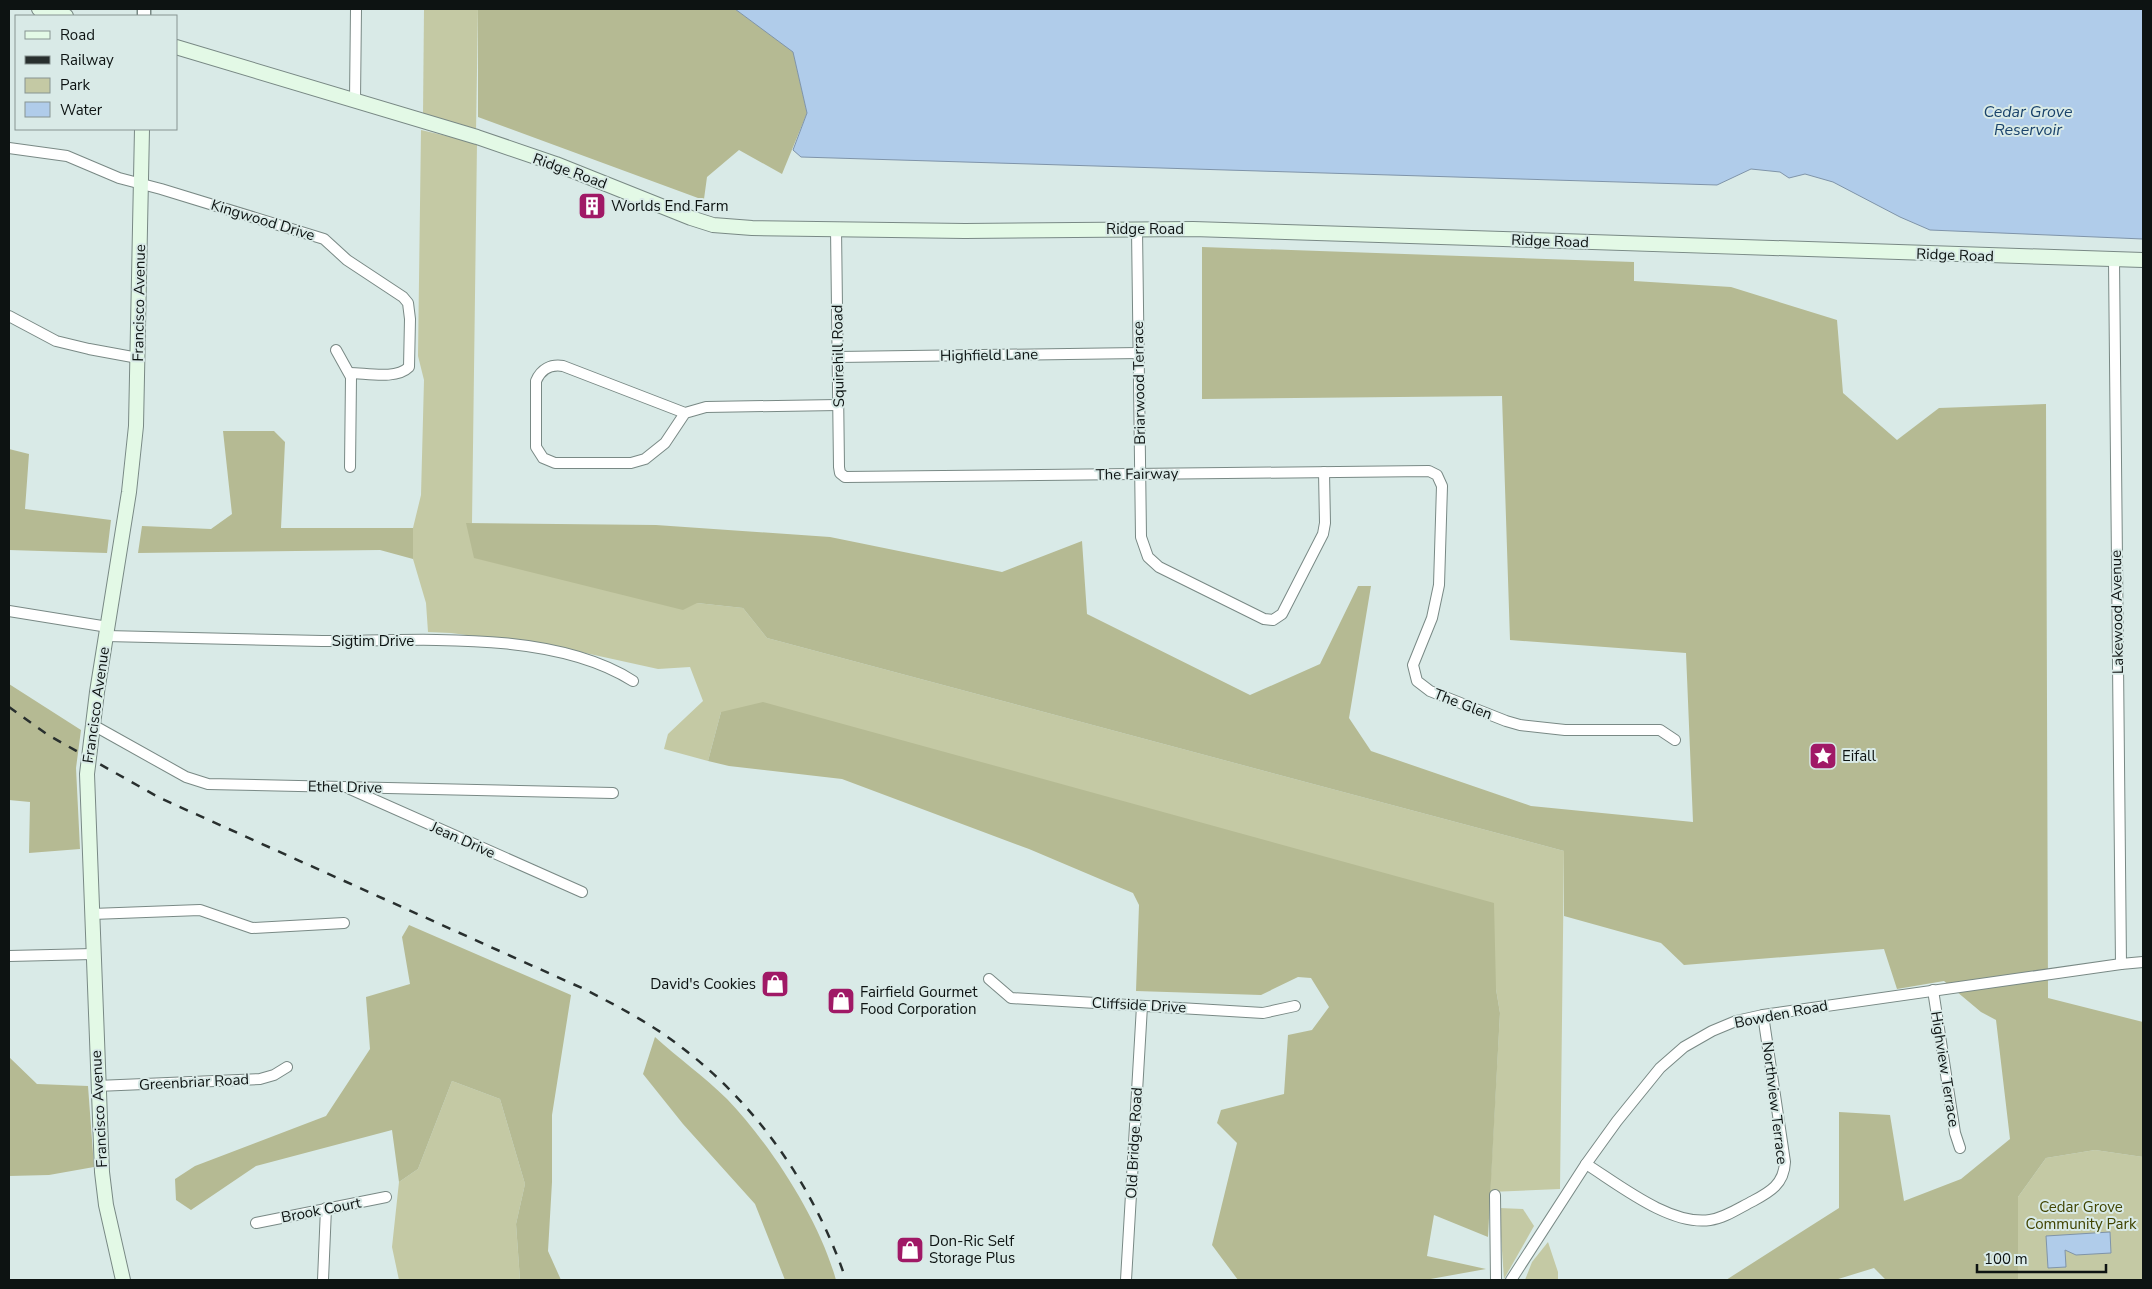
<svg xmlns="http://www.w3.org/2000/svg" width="2152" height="1289" viewBox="0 0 2152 1289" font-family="'Nunito Sans',sans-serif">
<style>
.green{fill:#c4c9a4}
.forest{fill:#b5ba93}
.water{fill:#b0ccea;stroke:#7f94a9}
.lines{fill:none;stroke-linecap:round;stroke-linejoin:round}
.minor-casing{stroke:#798985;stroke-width:12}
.tertiary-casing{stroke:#798985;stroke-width:15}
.secondary-casing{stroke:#798985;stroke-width:16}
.minor{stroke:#fff;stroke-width:10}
.tertiary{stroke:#fff;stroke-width:12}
.secondary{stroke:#e3f9e6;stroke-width:14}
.rail{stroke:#282f2e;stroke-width:2.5;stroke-dasharray:9 9;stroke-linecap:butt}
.labels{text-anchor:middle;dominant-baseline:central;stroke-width:4;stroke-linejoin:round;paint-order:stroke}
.street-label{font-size:15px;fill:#0d1312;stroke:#d9eae7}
.poi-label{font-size:15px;fill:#0d1312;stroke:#d9eae7;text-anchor:start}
.park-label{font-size:15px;fill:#404401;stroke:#d9eae7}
.water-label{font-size:16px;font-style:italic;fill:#1a436b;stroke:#d9eae7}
</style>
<rect width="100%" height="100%" fill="#d9eae7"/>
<g class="green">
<polygon points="424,9 478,9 476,132 423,115"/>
<polygon points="421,130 477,143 472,523 467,523 697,603 743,608 767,638 1564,851 1560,1189 1490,1192 1500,1013 1496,989 721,712 708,761 664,749 668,734 703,701 690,667 658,669 558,647 451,633 428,632 426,603 413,559 413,528 421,495 424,380 418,356"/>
<polygon points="452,1081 500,1099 525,1184 516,1224 520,1280 399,1280 392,1247 399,1182 418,1169"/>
<polygon points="2095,1150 2143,1157 2143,1280 2018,1280 2018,1197 2046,1158"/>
<polygon points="1499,1208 1523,1209 1534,1226 1504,1279"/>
<polygon points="1548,1242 1558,1272 1558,1280 1525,1280 1532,1262"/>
</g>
<g class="forest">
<polygon points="478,9 735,9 793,51 807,113 782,174 739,150 707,177 704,199 698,198 478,117"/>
<polygon points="1202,247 1634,262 1634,281 1731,287 1837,320 1843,393 1897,440 1939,408 2046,404 2048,998 2143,1022 2143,1157 2095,1150 2046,1158 2018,1197 2018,1280 1886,1280 1874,1268 1835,1280 1726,1280 1839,1208 1839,1112 1890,1115 1904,1201 1961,1179 2010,1139 1996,1020 1981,1012 1944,981 1897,989 1884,949 1684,965 1661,943 1564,916 1564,851 767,638 743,608 697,603 683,610 474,558 466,523 656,525 830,537 1002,572 1082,541 1087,614 1250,695 1320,664 1358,586 1371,586 1349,718 1371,751 1531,806 1693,822 1686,653 1510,640 1502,396 1202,399"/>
<polygon points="223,431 274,431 285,442 281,528 413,528 413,559 380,550 138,553 142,526 211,529 232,514"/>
<polygon points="9,449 29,454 25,509 111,520 107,553 9,550"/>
<polygon points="9,684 81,730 76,768 80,849 29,853 30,802 9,800"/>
<polygon points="763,702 1494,903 1496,989 1500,1013 1488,1237 1434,1215 1427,1256 1486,1269 1425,1280 1238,1280 1212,1245 1237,1143 1217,1123 1221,1110 1284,1094 1288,1035 1312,1030 1329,1007 1311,978 1298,977 1261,995 1136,991 1139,905 1133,893 1029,849 842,779 729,766 708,761 721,712"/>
<polygon points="409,925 571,995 552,1115 552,1182 548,1251 561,1280 520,1280 516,1224 525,1184 500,1099 452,1081 418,1169 399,1182 392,1130 256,1166 191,1210 176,1200 175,1179 195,1166 326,1116 370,1049 366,997 410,984 402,937"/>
<path d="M655,1037C678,1058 705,1077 727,1099C771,1145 819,1219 836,1280H785L755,1204L683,1124L643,1074Z"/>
<polygon points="9,1057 37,1084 88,1086 94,1167 49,1175 9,1176"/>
</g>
<g class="water">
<polygon points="735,9 2143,9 2143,239 1930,230 1900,217 1833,182 1805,174 1789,178 1780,172 1751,169 1717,185 801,157 793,150 807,113 793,52"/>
<polygon points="2110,1232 2111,1253 2076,1255 2065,1250 2066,1267 2048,1268 2046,1236"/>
</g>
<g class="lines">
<defs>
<g id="minor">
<polyline points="355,100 356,9"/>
<path d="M9,148L67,156L119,178L161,189L324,239L347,260L403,297L408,303L410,319L409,367C396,380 366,373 350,373"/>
<polyline points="836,228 839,467 840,473 845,477 1429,471 1437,475 1442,486 1439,585 1432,618 1413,665 1417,681 1430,691 1506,721 1520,725 1565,730 1660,730 1675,740"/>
<polyline points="1137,229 1141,537 1148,557 1159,567 1264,619 1273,620 1282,614 1323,534 1325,523 1324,472"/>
<polyline points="2114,260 2121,964"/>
<polyline points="9,316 56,341 89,349 138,358"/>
<polyline points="336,350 351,377 350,467"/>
<polyline points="838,357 1139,353"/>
<path d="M685,413L563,366C551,364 541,369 536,381V447L543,458L555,463H631L645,459L665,443L685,413L706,407L838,405"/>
<polyline points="9,611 108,627"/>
<path d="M106,636C178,638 250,640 322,641C416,641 552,629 633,681"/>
<polyline points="93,725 186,777 208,784 613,793"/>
<polyline points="350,789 582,892"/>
<polyline points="92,914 200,910 252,928 344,923"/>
<polyline points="9,956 93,954"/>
<polyline points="989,979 1011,998 1263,1013 1295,1006"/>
<polyline points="1933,990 1955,1133 1960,1148"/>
<polyline points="97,1086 260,1079 274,1075 287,1067"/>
<path d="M1586,1164C1618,1184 1670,1226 1710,1220C1725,1218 1739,1208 1753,1201C1770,1192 1784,1184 1785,1162L1763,1015"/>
<polyline points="1495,1195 1496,1280"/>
<polyline points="256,1223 386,1197"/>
<polyline points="323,1280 326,1208"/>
<polyline points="1126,1280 1142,1006"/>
<polyline points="1511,1280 1586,1164 1617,1121 1660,1068 1684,1047 1712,1031 1736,1021 1763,1015 2121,964 2143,962"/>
</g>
<polyline id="tertiary" points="144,16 144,9"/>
<g id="secondary">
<polyline points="39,9 66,16"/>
<polyline points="176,47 477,137 556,164 691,218 713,225 752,228 965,231 1193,229 2143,260"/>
<polyline points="123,1280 106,1205 102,1172 87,774 97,692 129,492 136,426 142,129"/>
</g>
</defs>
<use href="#minor" class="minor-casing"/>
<use href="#tertiary" class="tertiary-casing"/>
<use href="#secondary" class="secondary-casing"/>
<use href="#minor" class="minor"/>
<use href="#tertiary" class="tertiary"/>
<use href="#secondary" class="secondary"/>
<path class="rail" d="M9,707L48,735L160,798L584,989C619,1007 654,1025 685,1050C760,1108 816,1191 846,1280"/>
</g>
<defs>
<symbol id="building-square" viewBox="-11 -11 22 22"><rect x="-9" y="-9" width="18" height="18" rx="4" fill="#a01966" stroke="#d9eae7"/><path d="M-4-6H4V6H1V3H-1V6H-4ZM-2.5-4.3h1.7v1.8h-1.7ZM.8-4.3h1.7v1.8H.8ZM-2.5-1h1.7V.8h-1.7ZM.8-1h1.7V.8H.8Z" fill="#fff"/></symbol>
<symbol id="sight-square" viewBox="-11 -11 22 22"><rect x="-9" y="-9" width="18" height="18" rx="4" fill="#a01966" stroke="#d9eae7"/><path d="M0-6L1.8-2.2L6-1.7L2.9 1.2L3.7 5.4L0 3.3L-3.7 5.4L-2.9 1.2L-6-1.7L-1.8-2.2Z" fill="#fff"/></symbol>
<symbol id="shop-square" viewBox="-11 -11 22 22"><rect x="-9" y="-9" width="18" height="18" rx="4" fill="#a01966" stroke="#d9eae7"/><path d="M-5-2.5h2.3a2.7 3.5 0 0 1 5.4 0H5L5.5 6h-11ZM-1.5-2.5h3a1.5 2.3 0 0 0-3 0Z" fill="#fff"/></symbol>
</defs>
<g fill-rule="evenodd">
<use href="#building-square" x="576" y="190" width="32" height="32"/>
<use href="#sight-square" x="1807" y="740" width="32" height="32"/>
<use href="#shop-square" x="759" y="968" width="32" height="32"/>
<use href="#shop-square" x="825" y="985" width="32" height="32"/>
<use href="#shop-square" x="894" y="1234" width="32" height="32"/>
</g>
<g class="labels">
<g class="street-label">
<text transform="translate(570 171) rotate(20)">Ridge Road</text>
<text transform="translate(263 220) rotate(17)">Kingwood Drive</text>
<text x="1145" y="229">Ridge Road</text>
<text transform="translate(1550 241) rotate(2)">Ridge Road</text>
<text transform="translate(1955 255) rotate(2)">Ridge Road</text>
<text transform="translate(139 303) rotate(-89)">Francisco Avenue</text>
<text transform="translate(989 355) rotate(-1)">Highfield Lane</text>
<text transform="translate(838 356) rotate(-91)">Squirehill Road</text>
<text transform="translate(1139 383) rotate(-91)">Briarwood Terrace</text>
<text transform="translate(1137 474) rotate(-1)">The Fairway</text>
<text transform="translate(2117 612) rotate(-91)">Lakewood Avenue</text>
<text x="373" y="641">Sigtim Drive</text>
<text transform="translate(1463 704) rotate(21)">The Glen</text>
<text transform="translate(96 705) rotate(-82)">Francisco Avenue</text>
<text transform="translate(345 787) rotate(1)">Ethel Drive</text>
<text transform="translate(463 840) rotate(24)">Jean Drive</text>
<text transform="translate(1139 1005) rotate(3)">Cliffside Drive</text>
<text transform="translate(1781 1014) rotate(-11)">Bowden Road</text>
<text transform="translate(1945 1069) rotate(81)">Highview Terrace</text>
<text transform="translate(194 1082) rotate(-3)">Greenbriar Road</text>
<text transform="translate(1775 1103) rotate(83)">Northview Terrace</text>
<text transform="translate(99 1109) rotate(-93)">Francisco Avenue</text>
<text transform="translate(1134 1143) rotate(-87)">Old Bridge Road</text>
<text transform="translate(321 1210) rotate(-11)">Brook Court</text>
</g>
<g class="poi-label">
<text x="611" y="206">Worlds End Farm</text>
<text x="1842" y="756">Eifall</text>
<text x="756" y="984" text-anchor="end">David's Cookies</text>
<text x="860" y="992">Fairfield Gourmet<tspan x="860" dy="17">Food Corporation</tspan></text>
<text x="929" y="1241">Don-Ric Self<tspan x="929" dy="17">Storage Plus</tspan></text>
</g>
<g class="park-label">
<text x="2081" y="1207">Cedar Grove<tspan x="2081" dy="17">Community Park</tspan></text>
</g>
<g class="water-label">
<text x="2028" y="112">Cedar Grove<tspan x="2028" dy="18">Reservoir</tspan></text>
</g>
</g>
<rect width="2152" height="1289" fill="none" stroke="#0d1312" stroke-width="20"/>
<rect x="15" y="15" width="162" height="115" fill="#d9eae7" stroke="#879492"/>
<rect x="25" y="31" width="25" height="8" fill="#e3f9e6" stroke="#879492"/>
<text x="60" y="40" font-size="15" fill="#0d1312">Road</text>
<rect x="25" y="56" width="25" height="8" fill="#282f2e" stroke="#879492"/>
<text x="60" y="65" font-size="15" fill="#0d1312">Railway</text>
<rect x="25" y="78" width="25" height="15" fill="#c4c9a4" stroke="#879492"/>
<text x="60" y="90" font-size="15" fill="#0d1312">Park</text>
<rect x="25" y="102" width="25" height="15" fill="#b0ccea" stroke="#879492"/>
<text x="60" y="115" font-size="15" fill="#0d1312">Water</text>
<path d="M1977 1264v8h129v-8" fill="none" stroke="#0d1312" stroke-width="2.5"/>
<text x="1984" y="1264" font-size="15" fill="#0d1312" stroke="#d9eae7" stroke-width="4" paint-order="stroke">100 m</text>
</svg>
